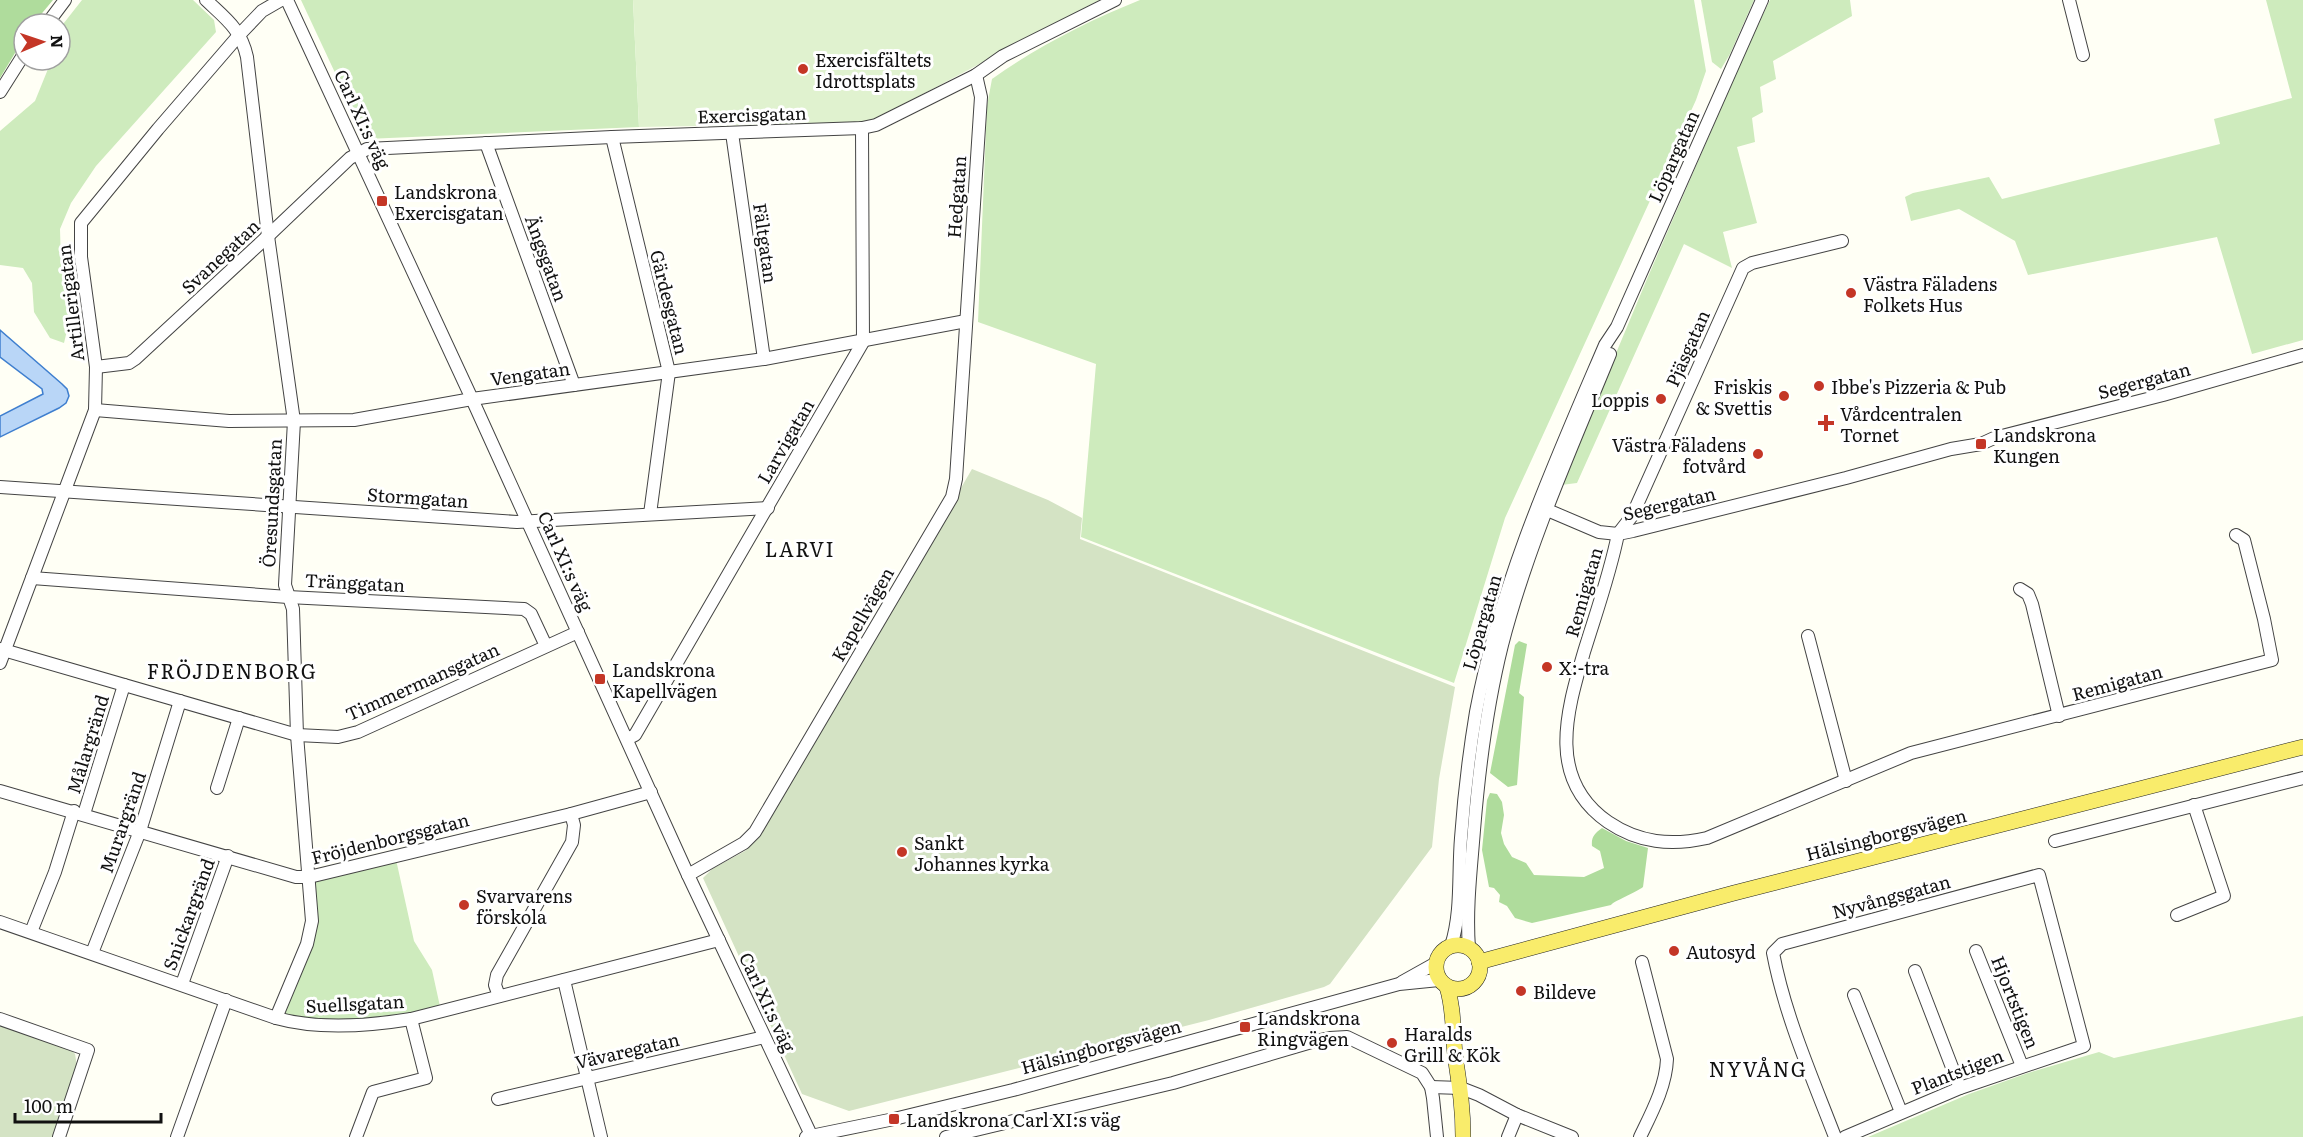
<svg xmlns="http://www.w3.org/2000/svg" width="2303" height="1137" font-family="Literata,serif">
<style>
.green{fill:#ceebbd}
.forest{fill:#afdc9c}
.cemetery{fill:#d4e3c4}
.pitch{fill:#e0f2cf}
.water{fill:#b9d6f7;stroke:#3f7fcf;stroke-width:1.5}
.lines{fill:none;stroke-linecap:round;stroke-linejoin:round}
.minor-casing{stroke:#444;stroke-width:14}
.major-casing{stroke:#222;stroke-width:16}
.minor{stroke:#fff;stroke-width:12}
.major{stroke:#f9ec6b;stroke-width:15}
.poi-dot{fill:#c43626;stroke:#fff;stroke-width:2}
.labels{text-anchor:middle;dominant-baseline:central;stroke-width:6;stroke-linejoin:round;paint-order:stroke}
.poi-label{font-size:18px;fill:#111;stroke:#fff;text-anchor:start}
.street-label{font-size:18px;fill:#111;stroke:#fff}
.neighbourhood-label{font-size:20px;letter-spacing:1.5px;fill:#111;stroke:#fff}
</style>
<rect width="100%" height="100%" fill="#fffff5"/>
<g class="green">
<path d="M82,0h111l21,20 2,12 -120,134 -25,37 -11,26 1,35 8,58 -5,21 -14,-5 -16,-26 -2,-29 -9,-15 -23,-3v-134l35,-30 13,-32 1,-9h11v-32z"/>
<path d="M301,0h332l6,127 -273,12z"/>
<path d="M1140,0h554l12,71 -10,29 -191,418 -51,165 -373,-146 15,-173 -118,-42 9,-216 5,-27c46,-33 96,-58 148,-79z"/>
<path d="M1701,0h53l-24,54 -9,15 -9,-7z"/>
<path d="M1770,0h80l2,16 -79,45 3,18 -16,8 3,25 -11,6 3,24 -18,5 20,76 -34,9 9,36 -48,-24 -107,239 -16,2 86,-206 105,-242z"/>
<path d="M2266,0h37v340l-51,14 -35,-117 -189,38 -13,-34 -56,-32 -48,12 -6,-24 8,-4 76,-16 13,22 218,-55 -6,-25 78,-21z"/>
<path d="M395,855l19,86 18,29 9,41 -48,11 -117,-4 31,-74 2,-67z"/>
<path d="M2303,1016v121h-435l101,-43 59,-21 71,-21 15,6z"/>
</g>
<g class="forest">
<path d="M0,0h53l-20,24h-9v14l-24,40z"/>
<path d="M1519,641l8,3 -8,49 5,4 -7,88 -9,2 -18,-14 25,-128z"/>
<path d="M1490,793l7,1 5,8 2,13 -3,18 3,11 8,13 14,6 8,12 50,2 20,-9 -4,-17 -8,-5c-1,-9 3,-13 10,-18l24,13 22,7 -5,39c-8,6 -29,14 -32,18l-79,18 -17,-5 -8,-12 -8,-4 1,-7 -6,-7 -5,-1 -7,-37 5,-50z"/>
</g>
<g class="cemetery">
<path d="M972,469l76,31 34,18 -2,21 375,148 -16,92 -7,68 -102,137 -6,3 -115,33 -360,91 -47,-17 -99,-216 9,-9 33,-18 14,-16z"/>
<path d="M0,1023l68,23 7,8 2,12 -23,71h-54z"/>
</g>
<path class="pitch" d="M633,0h467l-226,120 -13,3 -222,4z"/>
<path class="water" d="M0,330l62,54 5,5 2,7 -3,7 -7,5 -59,29v-21l43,-22 -1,-5 -42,-32z"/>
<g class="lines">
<g class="minor-casing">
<g id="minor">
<path d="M206,0c20,19 35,29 41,57l21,179 26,185 -9,164 8,24 4,126 15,186 -5,23 -31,74"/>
<path d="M287,0l185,399 216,476 124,262"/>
<path d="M2069,0l14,55"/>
<path d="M47,24l18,-24"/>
<path d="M0,92l24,-38"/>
<path d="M732,133l32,226"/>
<path d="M612,137l57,235 -19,142"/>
<path d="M486,143l88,242"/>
<path d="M1842,241l-90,22 -9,5 -111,248 -14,18c-8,40 -22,79 -34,118 -17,59 -38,127 24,170 31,21 63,24 99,16l204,-85 361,-93 -8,-41 -20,-79 -8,-5"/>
<path d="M96,367l33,-4 6,-4 133,-123 82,-78 17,-9 245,-12 250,-9 14,-3 100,-50 27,-19 112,-56"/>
<path d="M95,410l134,11 125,-1 118,-21 292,-40 202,-38"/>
<path d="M0,487l517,35 251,-14"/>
<path d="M1538,506l61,26 19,2 15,-3 213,-53 105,-29 30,-5 13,-6 169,-43 140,-40"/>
<path d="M32,578l256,19 236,12 7,5 15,32"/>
<path d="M2020,589l8,5 4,10 27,112"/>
<path d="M1808,636l38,145"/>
<path d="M0,649l297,86 41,2 20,-5 220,-100"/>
<path d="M0,663l95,-253 1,-43 -15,-110v-34l77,-94 82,-95 22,-23 19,-11"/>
<path d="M627,739l8,-4 228,-393 -1,-214"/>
<path d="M217,788l22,-70"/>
<path d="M0,791l296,86h13l262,-63 80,-22"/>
<path d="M84,814l40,-129"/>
<path d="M2055,841l248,-63"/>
<path d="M688,875l56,-32 11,-11 197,-335 4,-18 25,-382 -5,-22"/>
<path d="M2177,915l47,-19 -30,-91"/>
<path d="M0,922l276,96c43,12 92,8 135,1l308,-79"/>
<path d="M31,932l24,-60 19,-61"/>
<path d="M1451,946c11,-34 7,-72 10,-108 3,-42 8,-84 15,-126 24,-128 78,-248 129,-367l12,-18 145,-327"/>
<path d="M1469,948c-3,-39 2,-79 5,-118 5,-62 13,-125 28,-185 26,-100 69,-196 108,-291"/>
<path d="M1976,951l46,115"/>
<path d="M92,953l48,-122 40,-130"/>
<path d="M1915,971l45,117"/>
<path d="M564,980l37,157"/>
<path d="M1402,982l34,-19"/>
<path d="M182,984l46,-128"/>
<path d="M1854,995l47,117"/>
<path d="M499,996l-4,-11 2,-10 75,-133 2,-17 -3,-11"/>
<path d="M0,1019l88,31 -29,87"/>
<path d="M1431,1087l30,1 18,7 38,20 55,22"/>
<path d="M498,1099l266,-62"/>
<path d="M177,1137l49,-137"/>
<path d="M356,1137l17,-45 53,-14 -15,-59"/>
<path d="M806,1137l88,-18 119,-29 386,-106 40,-4"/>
<path d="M946,1137l227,-54 142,-42 15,-3 17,-1 75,36 9,14 2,11 4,39"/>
<path d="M1508,1137l9,-22"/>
<path d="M1640,1137c12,-25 26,-51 27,-78l-25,-97"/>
<path d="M1835,1137c-23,-60 -50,-121 -62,-184l9,-9 257,-69 45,171 -124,42 -115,49"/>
</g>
</g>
<g class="major-casing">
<g id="major">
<circle cx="1458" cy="967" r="22"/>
<path d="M1479,962l255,-69 569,-146"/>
<path d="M1447,987c8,25 5,49 9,75 4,27 7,47 7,75"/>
</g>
</g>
<use href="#minor" class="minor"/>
<use href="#major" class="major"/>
</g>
<g class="poi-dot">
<circle cx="803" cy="69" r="6"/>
<rect x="376" y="195" width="12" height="12" rx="3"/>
<circle cx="1851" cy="293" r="6"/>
<circle cx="1819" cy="386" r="6"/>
<circle cx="1784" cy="396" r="6"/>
<circle cx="1661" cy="399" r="6"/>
<path d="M1823 414h6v6h6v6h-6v6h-6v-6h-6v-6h6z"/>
<rect x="1975" y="438" width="12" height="12" rx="3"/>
<circle cx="1758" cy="454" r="6"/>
<circle cx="1547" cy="667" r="6"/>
<rect x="594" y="673" width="12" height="12" rx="3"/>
<circle cx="902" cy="852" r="6"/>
<circle cx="464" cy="905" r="6"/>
<circle cx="1674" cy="951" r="6"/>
<circle cx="1521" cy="991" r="6"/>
<rect x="1239" y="1021" width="12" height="12" rx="3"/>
<circle cx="1392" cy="1043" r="6"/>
<rect x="888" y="1113" width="12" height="12" rx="3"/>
</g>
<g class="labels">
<g class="poi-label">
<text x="815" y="59">Exercisfältets<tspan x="815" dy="21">Idrottsplats</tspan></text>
<text x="394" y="191">Landskrona<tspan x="394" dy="21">Exercisgatan</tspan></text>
<text x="1863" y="283">Västra Fäladens<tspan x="1863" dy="21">Folkets Hus</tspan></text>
<text x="1772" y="386" text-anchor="end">Friskis<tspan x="1772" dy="21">&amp; Svettis</tspan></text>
<text x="1831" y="386">Ibbe's Pizzeria &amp; Pub</text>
<text x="1649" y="399" text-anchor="end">Loppis</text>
<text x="1840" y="413">Vårdcentralen<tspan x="1840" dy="21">Tornet</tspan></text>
<text x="1993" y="434">Landskrona<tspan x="1993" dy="21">Kungen</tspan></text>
<text x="1746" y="444" text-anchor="end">Västra Fäladens<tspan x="1746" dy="21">fotvård</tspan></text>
<text x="1559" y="667">X:-tra</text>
<text x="612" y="669">Landskrona<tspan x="612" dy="21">Kapellvägen</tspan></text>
<text x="914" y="842">Sankt<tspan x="914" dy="21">Johannes kyrka</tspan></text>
<text x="476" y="895">Svarvarens<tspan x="476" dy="21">förskola</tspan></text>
<text x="1686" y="951">Autosyd</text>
<text x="1533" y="991">Bildeve</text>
<text x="1257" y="1017">Landskrona<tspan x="1257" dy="21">Ringvägen</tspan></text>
<text x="1404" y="1033">Haralds<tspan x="1404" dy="21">Grill &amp; Kök</tspan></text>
<text x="906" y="1119">Landskrona Carl XI:s väg</text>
</g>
<g class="street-label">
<text transform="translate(752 114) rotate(-2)">Exercisgatan</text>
<text transform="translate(363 119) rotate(65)">Carl XI:s väg</text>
<text transform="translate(1673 156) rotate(-66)">Löpargatan</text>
<text transform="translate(956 197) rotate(-86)">Hedgatan</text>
<text transform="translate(766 243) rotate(82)">Fältgatan</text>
<text transform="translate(220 256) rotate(-43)">Svanegatan</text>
<text transform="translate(547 258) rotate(70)">Ängsgatan</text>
<text transform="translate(670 302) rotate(76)">Gärdesgatan</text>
<text transform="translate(70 303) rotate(-97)">Artillerigatan</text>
<text transform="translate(1687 348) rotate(-66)">Pjäsgatan</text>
<text transform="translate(530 373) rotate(-8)">Vengatan</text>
<text transform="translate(2144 380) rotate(-15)">Segergatan</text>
<text transform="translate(785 441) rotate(-60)">Larvigatan</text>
<text transform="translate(418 497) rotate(4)">Stormgatan</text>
<text transform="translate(271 503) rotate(-87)">Öresundsgatan</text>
<text transform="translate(1669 503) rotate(-13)">Segergatan</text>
<text transform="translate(566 561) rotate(66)">Carl XI:s väg</text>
<text transform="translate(355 582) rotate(3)">Tränggatan</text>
<text transform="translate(1583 592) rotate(-74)">Remigatan</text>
<text transform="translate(862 614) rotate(-60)">Kapellvägen</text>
<text transform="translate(1481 622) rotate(-74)">Löpargatan</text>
<text transform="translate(422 681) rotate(-24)">Timmermansgatan</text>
<text transform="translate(2117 682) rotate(-15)">Remigatan</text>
<text transform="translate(87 744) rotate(-73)">Målargränd</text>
<text transform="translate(122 822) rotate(-71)">Murargränd</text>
<text transform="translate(1886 834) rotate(-14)">Hälsingborgsvägen</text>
<text transform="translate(390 838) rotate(-14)">Fröjdenborgsgatan</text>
<text transform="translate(1891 896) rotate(-15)">Nyvångsgatan</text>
<text transform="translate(188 914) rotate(-70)">Snickargränd</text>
<text transform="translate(768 1002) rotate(65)">Carl XI:s väg</text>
<text transform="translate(2016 1002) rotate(68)">Hjortstigen</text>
<text transform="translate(355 1003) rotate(-3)">Suellsgatan</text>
<text transform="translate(1101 1046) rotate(-15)">Hälsingborgsvägen</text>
<text transform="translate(627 1050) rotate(-13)">Vävaregatan</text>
<text transform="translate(1957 1071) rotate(-21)">Plantstigen</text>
</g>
<g class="neighbourhood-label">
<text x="800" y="548">LARVI</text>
<text x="232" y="670">FRÖJDENBORG</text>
<text x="1758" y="1068">NYVÅNG</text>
</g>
</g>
<g transform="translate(42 42) rotate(88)"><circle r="28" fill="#ffffff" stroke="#a0a0a0" stroke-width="1.5"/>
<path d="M0-4.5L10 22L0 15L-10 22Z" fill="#c43626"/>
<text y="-9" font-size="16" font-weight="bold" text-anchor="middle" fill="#111111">N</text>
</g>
<path d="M15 1113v9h146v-9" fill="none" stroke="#111111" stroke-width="3"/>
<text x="24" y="1113" font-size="18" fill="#111111" stroke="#ffffff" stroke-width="4.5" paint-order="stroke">100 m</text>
</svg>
